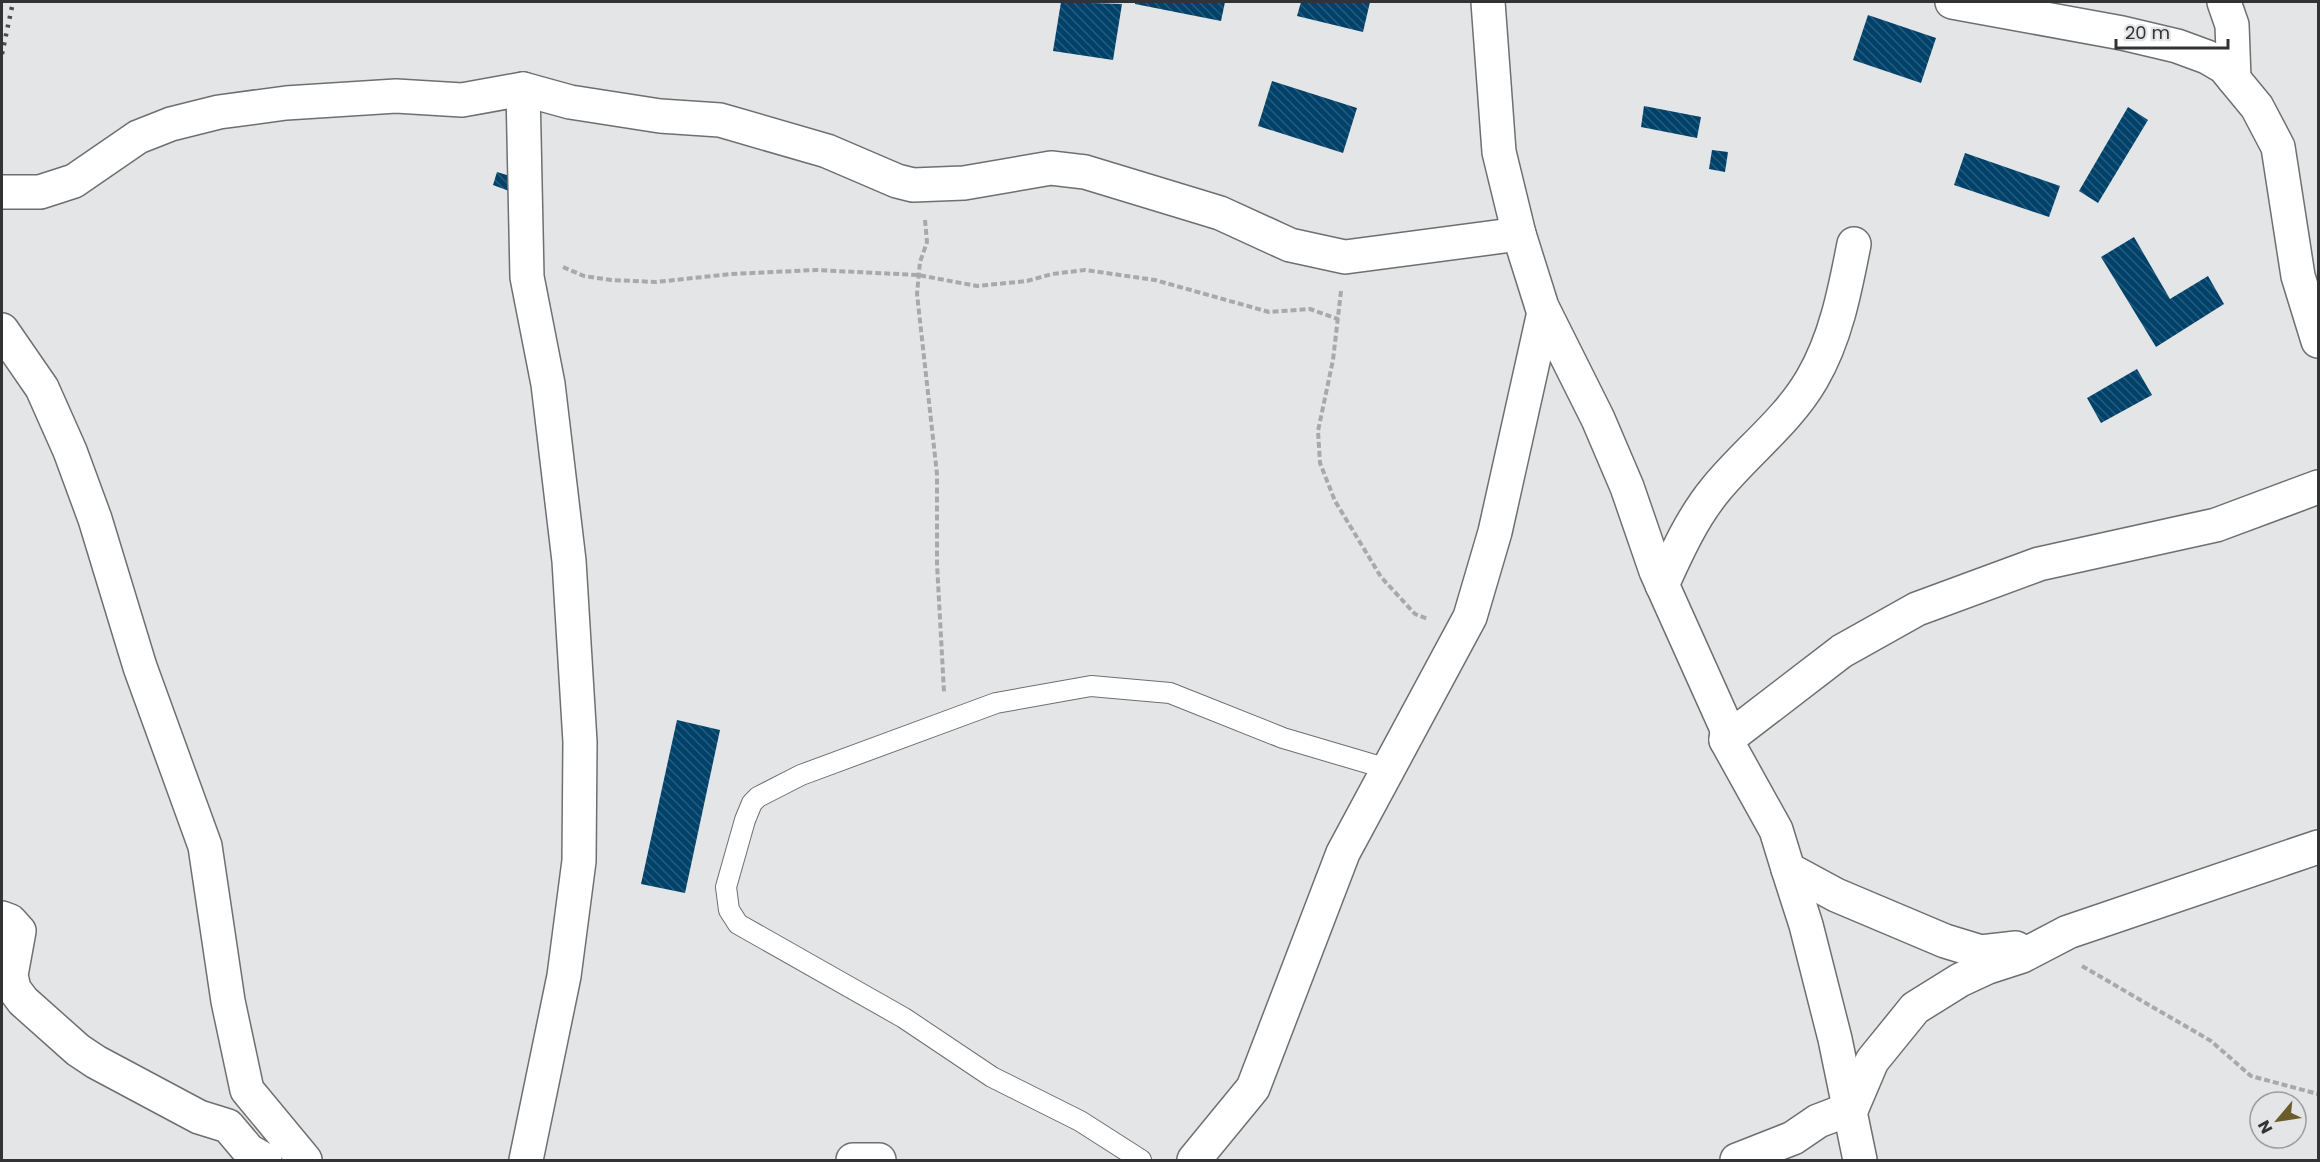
<svg xmlns="http://www.w3.org/2000/svg" width="2320" height="1162" font-family="Poppins,sans-serif">
<style>
.building{fill:url(#building-back-hatch)}
.lines{fill:none;stroke-linecap:round;stroke-linejoin:round}
.lane-casing{stroke:#6e6f71;stroke-width:22}
.street-casing{stroke:#6e6f71;stroke-width:36}
.path{stroke:#a8a9ab;stroke-width:4;stroke-dasharray:6 3;stroke-linecap:butt}
.lane{stroke:#fff;stroke-width:20}
.street{stroke:#fff;stroke-width:33}
.rail{stroke:#4b4c4d;stroke-width:4.5;stroke-dasharray:3 6;stroke-linecap:butt}
</style>
<defs>
<pattern id="building-back-hatch" width="6" height="6" patternUnits="userSpaceOnUse" patternTransform="scale(1.5)"><rect width="6" height="6" fill="#00426a"/><path d="M-1 5l2 2M0 0l6 6M5-1l2 2" fill="none" stroke="#275c7c"/></pattern>
</defs>
<rect width="100%" height="100%" fill="#e3e5e7"/>
<g class="building">
<path d="M1061,2l61,2 -9,56 -60,-9z"/>
<path d="M1135,2h90l-4,19 -86,-17z"/>
<path d="M1301,2h69l-7,30 -66,-16z"/>
<path d="M1868,15l68,23 -15,45 -68,-23z"/>
<path d="M1272,81l85,27 -14,45 -85,-27z"/>
<path d="M1644,106l57,11 -4,21 -56,-11z"/>
<path d="M2128,107l20,13 -50,83 -19,-12z"/>
<path d="M1712,150l16,2 -3,20 -16,-3z"/>
<path d="M1965,153l95,33 -11,31 -95,-32z"/>
<path d="M497,172l16,5 -4,14 -16,-6z"/>
<path d="M2134,237l36,62 38,-23 16,28 -68,43 -55,-90z"/>
<path d="M2137,369l15,26 -51,28 -14,-25z"/>
<path d="M677,720l43,10 -35,163 -44,-9z"/>
</g>
<g class="lines">
<g class="lane-casing">
<path id="lane" d="M1141,1160l-61,-39 -88,-44 -88,-59 -166,-94 -9,-14 -3,-23 19,-67 7,-17 6,-6 43,-22 195,-72 95,-17 79,7 113,45 105,31"/>
</g>
<g class="street-casing">
<g id="street">
<path d="M1488,2l11,150 20,82 23,73 56,112 29,68 29,84 71,158 -1,11 50,90 12,39 18,56 29,114 25,121"/>
<path d="M1952,2l170,31 55,13 30,11 17,10 33,40 21,40 20,129 20,65"/>
<path d="M2224,2l8,23 2,54"/>
<path d="M523,89l4,188 21,107 21,177 11,181 -1,119 -15,115 -38,184"/>
<path d="M2,192h38l34,-11 64,-44 33,-13 48,-12 67,-9 110,-7 66,4 61,-11 47,13 90,14 60,4 107,31 70,30 16,4 51,-2 87,-15 34,4 135,41 70,32 55,12 174,-23"/>
<path d="M2,330l40,58 28,63 25,68 45,148 65,179 23,155 19,89 58,70"/>
<path d="M1662,585c15,-33 30,-67 54,-96 31,-38 71,-67 96,-110 24,-41 33,-89 42,-135"/>
<path d="M1726,740l116,-89 75,-42 122,-45 177,-39 102,-38"/>
<path d="M1788,869l48,26 109,46 36,11 35,-4"/>
<path d="M2,918l8,3 9,10 -8,44 3,14 9,12 55,49 18,12 103,55 29,9 21,25 16,9"/>
<path d="M853,1160h26"/>
<path d="M1194,1160l59,-72 90,-235 127,-236 25,-85 49,-220"/>
<path d="M1737,1160l56,-22 25,-17 34,-13 20,-47 43,-53 45,-28 28,-13 34,-11 46,-24 250,-85"/>
</g>
</g>
<g class="path">
<path d="M925,220l2,22 -7,20 -3,32 20,180v90l7,128"/>
<path d="M563,267l21,9 27,4 45,2 75,-8 85,-4 102,5 59,11 50,-5 25,-7 33,-4 70,10 114,32 41,-3 28,10"/>
<path d="M1341,291l-8,69 -15,71 2,32 15,38 46,76 34,37 13,5"/>
<path d="M2082,966l129,75 40,35 67,18"/>
</g>
<use href="#lane" class="lane"/>
<use href="#street" class="street"/>
<path class="rail" d="M2,54l11,-52"/>
</g>
<rect width="2320" height="1162" fill="none" stroke="#323334" stroke-width="6"/>
<g transform="translate(2278 1120) rotate(241)"><circle r="28" fill="#e3e5e7" stroke="#9c9e9f" stroke-width="1.5"/>
<path d="M0-4.5L10 22L0 15L-10 22Z" fill="#695e2b"/>
<text y="-9" font-size="16" font-weight="bold" text-anchor="middle" fill="#323334">N</text>
</g>
<path d="M2116 39v9h112v-9" fill="none" stroke="#323334" stroke-width="3"/>
<text x="2125" y="39" font-size="18" fill="#323334" stroke="#e3e5e7" stroke-width="4.5" paint-order="stroke">20 m</text>
</svg>
